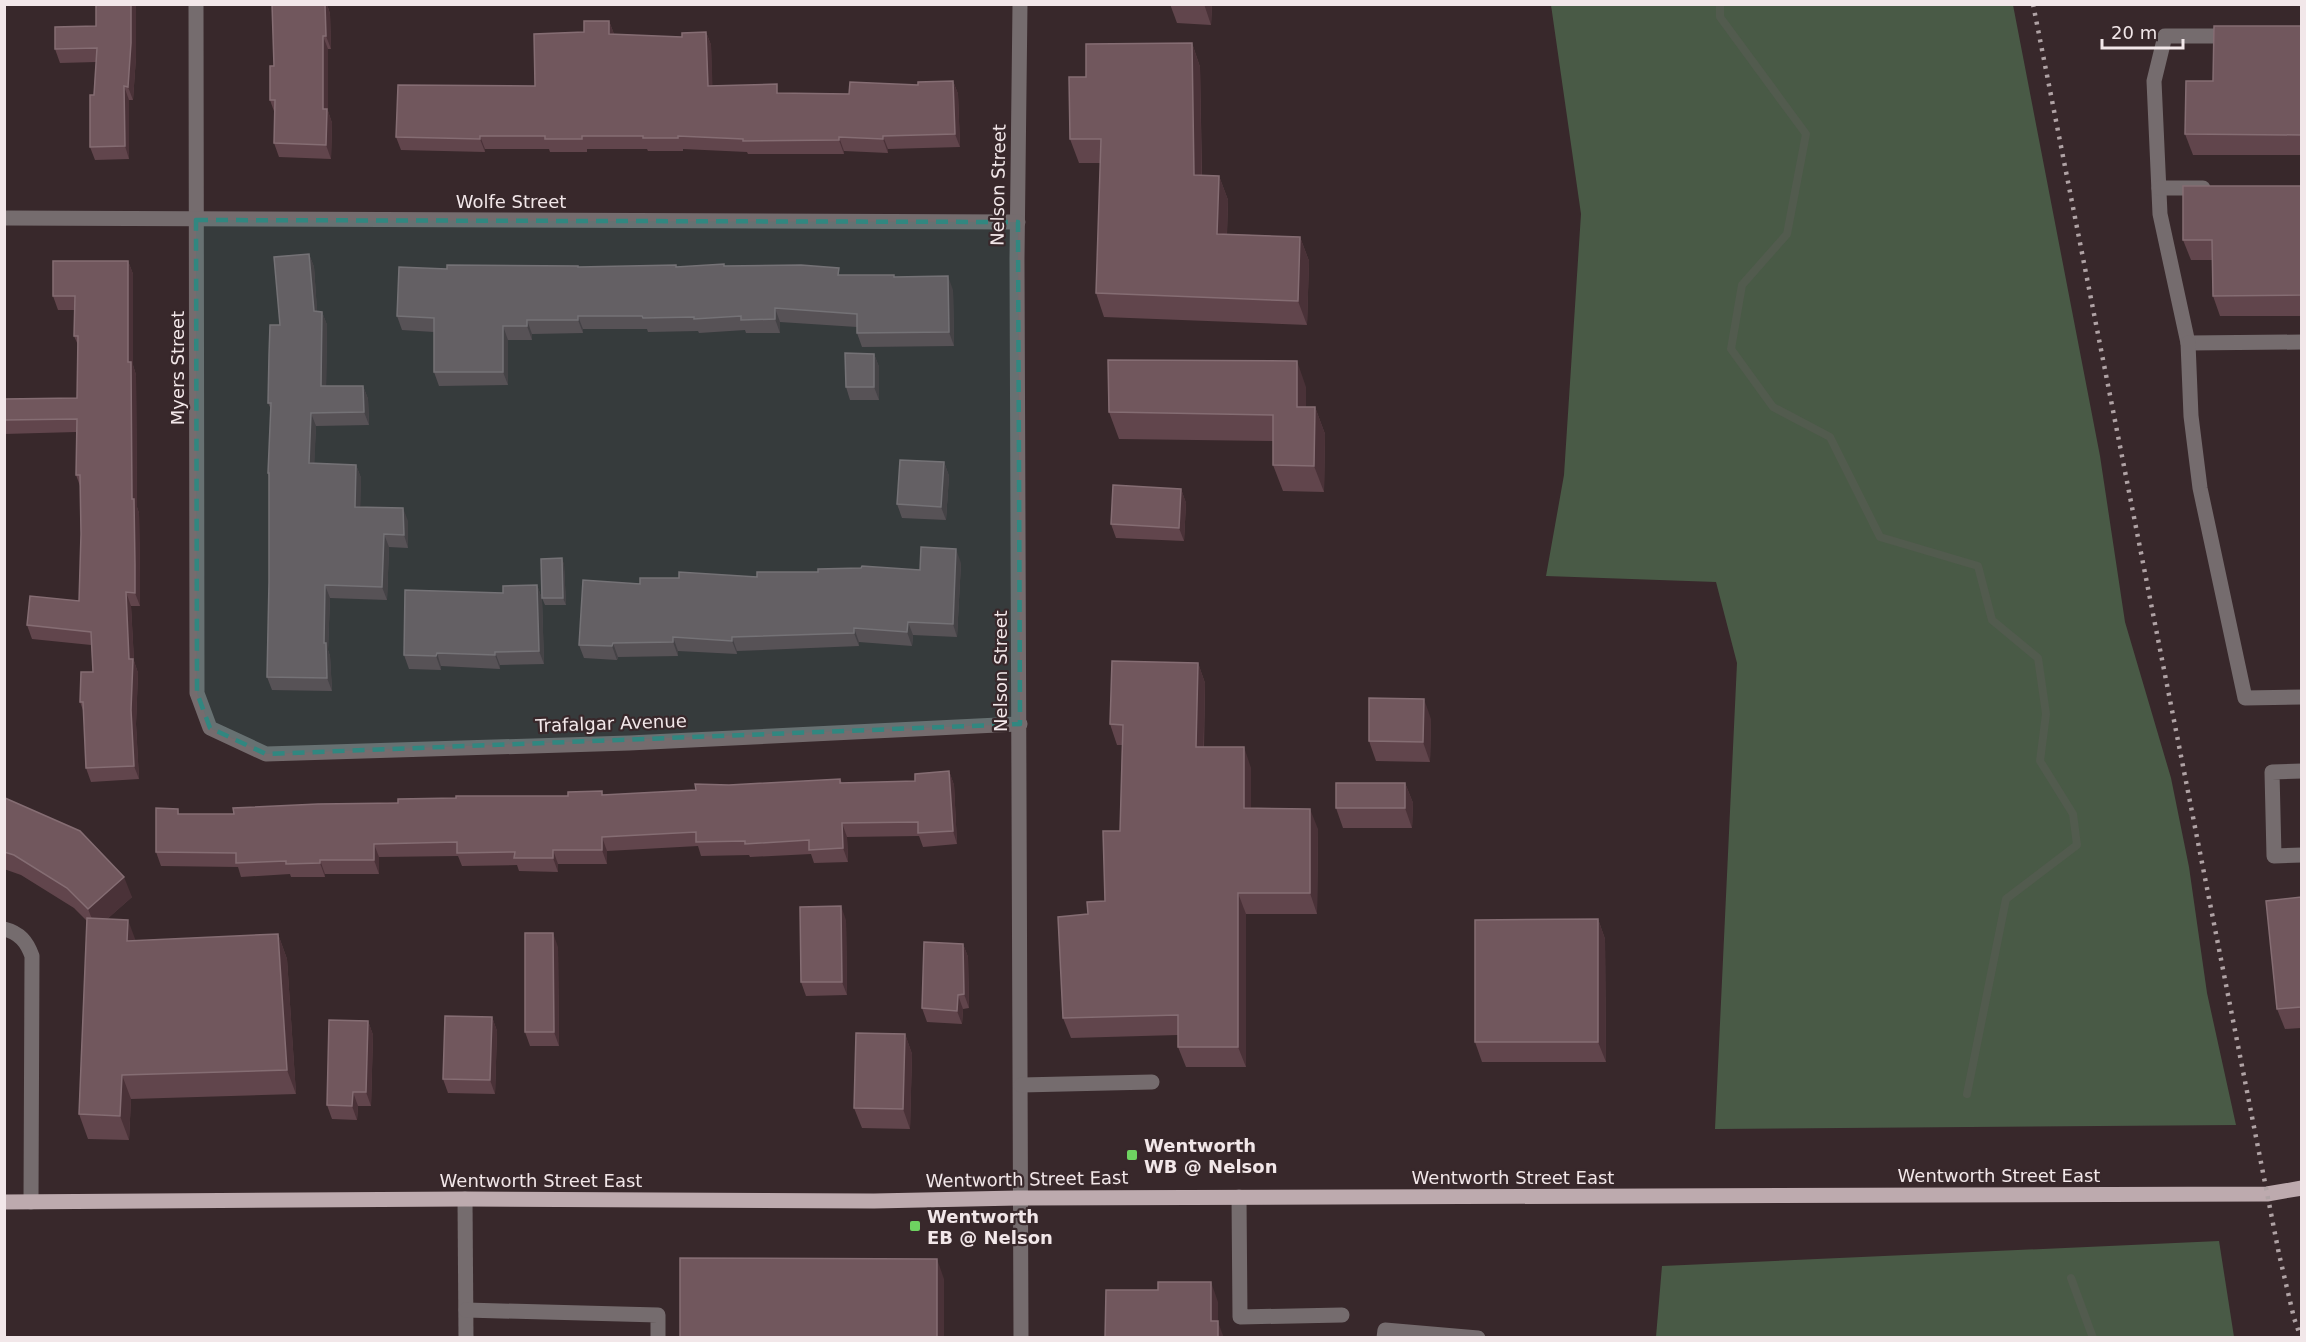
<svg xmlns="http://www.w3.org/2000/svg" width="2306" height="1342" font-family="'DejaVu Sans',sans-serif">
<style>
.green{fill:#495a46}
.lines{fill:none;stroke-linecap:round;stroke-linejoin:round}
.stream{stroke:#525b4e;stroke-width:8}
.minor{stroke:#756c6e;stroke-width:15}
.major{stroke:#bdaaae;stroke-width:15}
.rail{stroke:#b0a3a5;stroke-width:4.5;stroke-dasharray:3 6;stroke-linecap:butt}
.wall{fill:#61454c}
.shaded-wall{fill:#4a3238}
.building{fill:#71575d;stroke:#856d73;stroke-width:1.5}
.marked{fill:#318780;fill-opacity:0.2;stroke:#318780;stroke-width:4.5;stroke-dasharray:12 8;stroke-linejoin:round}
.poi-dot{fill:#6ed361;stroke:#38282b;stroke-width:2}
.labels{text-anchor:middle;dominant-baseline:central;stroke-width:4.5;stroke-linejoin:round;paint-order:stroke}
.street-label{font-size:18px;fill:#f2e7e9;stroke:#38282b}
.poi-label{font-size:18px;font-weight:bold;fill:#f2e7e9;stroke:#38282b;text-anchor:start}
</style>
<rect width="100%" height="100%" fill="#38282b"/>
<g class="green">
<path d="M1551,5h462l87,451 25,166 46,156 18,89 18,126 29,132 -521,4 22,-466 -21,-81 -170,-6 18,-101 17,-261z"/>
<path d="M2219,1241l15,96h-578l6,-71z"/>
</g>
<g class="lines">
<g class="stream">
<path d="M1720,4v13l86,117 -19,100 -45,51 -11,64 42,58 57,30 50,100 98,29 14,54 46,38 8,56 -6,47 33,53 4,31 -71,54 -39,195"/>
<path d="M2071,1278l22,60"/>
</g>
<g class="minor">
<path d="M196,4l1,689 13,35 56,26 363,-11 391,-19"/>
<path d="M1020,4l-3,255 4,1079"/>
<path d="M2233,36h-68l-11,45 6,133 28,129 114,-1"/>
<path d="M2159,188h44"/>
<path d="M4,218l1014,4"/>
<path d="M2188,343l3,73 9,72 45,210 57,-1"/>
<path d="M2302,771l-30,1 2,84 28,-1"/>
<path d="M4,929c16,4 23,13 28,27l-1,246"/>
<path d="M1021,1085l131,-3"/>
<path d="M1239,1197l1,120 102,-2"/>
<path d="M465,1199l1,139"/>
<path d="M466,1310l192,5v23"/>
<path d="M1384,1338l1,-8 93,8"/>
</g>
<path class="major" d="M4,1202l461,-3 409,2 145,-3 1248,-4 35,-6"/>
<path class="rail" d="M2033,4l246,1250 15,64 7,20"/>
</g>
<g class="wall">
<path d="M96,4h40v53l-3,43h-4v59l-34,1 -5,-13 6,-85 -36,1 -5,-14 41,-23z"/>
<path d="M272,4h55l3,10 1,35h-3v62l4,12 -1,36 -52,-2 -5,-14 1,-29 -5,-14 4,-34z"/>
<path d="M1170,4h42l-1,21 -34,-2z"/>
<path d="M609,21l5,13 68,3 24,-5 5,13 1,41 68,7 69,1 104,-13 5,13 2,53 -72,2v4l-44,-2v3h-96l-1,-2 -64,-3v2h-35l-1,-2h-60v3h-37l-1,-3h-64v3l-84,-2 -5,-13 139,-51 49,-54z"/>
<path d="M2301,26v129h-108l-8,-21 28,-53z"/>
<path d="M1192,43l8,24 2,108 17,1 9,24 -1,34 73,3 9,24 -2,64 -203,-8 -8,-24 5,-130h-22l-9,-24 16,-62z"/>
<path d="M2301,186v130h-81l-7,-20v-36h-22l-8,-20z"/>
<path d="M309,254l5,13 3,44 5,1 5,13 -1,61h37l5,13 1,26 -53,1 -2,37 42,2 5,13 -1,29 48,14v27l-19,-1 -2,53 -57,-2 -2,52 2,6 2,35 -60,-1 -5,-13 2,-95v-105l-1,-4 3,-64 -3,-6 12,-78z"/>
<path d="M128,261l5,13v91l3,10 1,132 2,6 1,66v27h-9l3,55 4,12 -2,51 3,55 -48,3 -5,-14 -2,-55 -4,-11 13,-30 -2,-27 -59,-6 -5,-14 52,-24 2,-67 -1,-48 -4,-11v-43l-72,2v-35l73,-1 1,-53 -4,-9 1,-26h-17l-5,-14z"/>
<path d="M725,266l116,9 54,2 58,13 1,56 -92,1 -5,-14v-6l-77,-5v11h-34l-1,-3 -46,3 -1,-2 -50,1 -1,-3h-64v4l-51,1v6h-24v45l-69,1 -5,-14v-40l-32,-2 -5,-14 50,-47z"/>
<path d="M874,354l5,13v33h-29l-4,-13z"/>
<path d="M1306,387v20h9l10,27 -1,58 -41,-1 -10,-26v-24l-154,-2 -10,-27z"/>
<path d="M944,462l5,14 -3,44 -44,-2 -5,-14z"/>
<path d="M1181,489l5,14 -2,38 -68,-3 -5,-14z"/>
<path d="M562,558l2,7 2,40h-21l-3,-7z"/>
<path d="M961,563l-4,74 -44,-2 -1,11 -53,-4v4l-122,5v3l-59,-3v5l-60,1 -1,3 -33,-2 -5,-13 61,-61 117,-7 163,-7z"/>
<path d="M537,585l5,14 2,65 -44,1v4l-59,-3v4l-32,-1 -5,-14 99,-62z"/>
<path d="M1198,663l7,20 -1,64 47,21v40l67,21 -1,85h-71v153h-60l-8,-20v-12l-107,3 -8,-20 25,-104 17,-13 15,-70 2,-86h-5l-7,-21z"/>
<path d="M1431,719l-1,43 -54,-1 -7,-20z"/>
<path d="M949,771l5,14 3,59 -34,3 -4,-11 -72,1 1,25 -34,1 -3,-9 -61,3 -1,-2 -48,1 -3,-10 -91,5v13h-49v8l-39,-1 -2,-6 -55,1 -4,-10 -79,1v17h-54v3h-34l-1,-3 -49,3 -3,-10 -77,-1 -5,-14 22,-43 1,5h55l222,-16 147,-3 93,-5 33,-5 111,-6 2,4 73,-2z"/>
<path d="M1405,783l8,20 -1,25h-69l-7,-20z"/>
<path d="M5,798l127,99 -25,22 29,22 142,-7 9,25 9,135 -165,5 -2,41 -41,-1 -9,-25 8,-193 -13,-13 -53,-33 -17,-6z"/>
<path d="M2301,897v131l-16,1 -8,-20z"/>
<path d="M1598,919l7,20 1,123h-124l-7,-20z"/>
<path d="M846,920l1,75 -41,1 -5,-14z"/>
<path d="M963,944l5,13 1,51 -6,1 -1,15 -35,-2 -5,-14z"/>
<path d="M558,947l1,99h-29l-5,-14z"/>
<path d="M492,1017l5,14 -2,63 -47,-1 -5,-14z"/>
<path d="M368,1021l5,14 -2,71h-13l-1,14 -25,-1 -5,-14z"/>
<path d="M905,1034l7,20 -2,75 -48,-1 -8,-20z"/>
</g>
<g class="shaded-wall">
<path d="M131,4h5v53l-3,43 -5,-13z"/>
<path d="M325,4h2l3,10 1,35 -5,-13z"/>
<path d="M1204,4h8l-1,21z"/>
<path d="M609,21l5,13h-5z"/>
<path d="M706,32l5,13 2,54 -5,-13z"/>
<path d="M323,36l5,13v62l4,12 -1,36 -5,-14 -3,-36z"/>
<path d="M1192,43l8,24 2,132 -8,-24z"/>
<path d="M953,81l5,13 2,53 -5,-13z"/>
<path d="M124,86l5,14v59l-4,-13z"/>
<path d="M480,136l5,13v3l-5,-13z"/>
<path d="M883,136l5,13v4l-5,-14z"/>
<path d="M839,137l5,14v3l-5,-14z"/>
<path d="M1219,176l9,24 -2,58 -9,-24z"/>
<path d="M1300,237l9,24 -2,64 -9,-24z"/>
<path d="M309,254l5,13 4,57 -4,-13z"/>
<path d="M128,261l5,13v91l3,10 1,132 2,6 1,66v27l-5,-13 -7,-231z"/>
<path d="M948,276l5,14 1,56 -5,-14z"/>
<path d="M775,308l5,14v11l-5,-14z"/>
<path d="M322,312l5,13 -1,74 -5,-13z"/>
<path d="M578,316l5,13v4l-5,-13z"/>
<path d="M527,320l5,14v6l-5,-14z"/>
<path d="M503,326l5,14v45l-5,-13z"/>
<path d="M874,354l5,13v33l-5,-13z"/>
<path d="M1297,361l9,26v46l-9,-26z"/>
<path d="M363,386l5,13 1,26 -5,-13z"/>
<path d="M1315,407l10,27 -1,58 -10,-26z"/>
<path d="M311,413l5,13 -2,50 -5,-13z"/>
<path d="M944,462l5,14 -3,44 -5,-13z"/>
<path d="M356,465l5,13 -1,42 -5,-13z"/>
<path d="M1181,489l5,14 -2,38 -5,-13z"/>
<path d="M403,508l5,13v27l-4,-13z"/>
<path d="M384,534l5,13 -2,53 -5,-13z"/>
<path d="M956,549l5,14 -4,74 -4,-13z"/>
<path d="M562,558l2,7 2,40 -3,-7z"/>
<path d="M325,585l5,13 -2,52 2,6 2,35 -5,-13 -3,-35z"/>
<path d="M537,585l5,14 2,65 -5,-13z"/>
<path d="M126,592l5,14 3,55 4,12 -2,51 3,55 -5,-13z"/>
<path d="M908,622l5,13 -1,11 -5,-14z"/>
<path d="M854,628l5,14v4l-5,-13z"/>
<path d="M673,637l5,14v5l-5,-14z"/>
<path d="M732,637l5,14v3l-5,-13z"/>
<path d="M613,643l5,14 -1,3 -5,-14z"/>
<path d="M495,652l5,13v4l-5,-14z"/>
<path d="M437,653l4,13v4l-5,-14z"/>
<path d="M1198,663l7,20 -2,84 -7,-20z"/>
<path d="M1424,699l7,20 -1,43 -7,-20z"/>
<path d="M1244,747l7,21v60l-7,-20z"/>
<path d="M949,771l5,14 3,59 -4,-13z"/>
<path d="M1405,783l8,20 -1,25 -7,-20z"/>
<path d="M1310,809l8,20 -1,85 -7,-21z"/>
<path d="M842,823l5,14 1,25 -5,-14z"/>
<path d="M602,837l5,14v13l-5,-14z"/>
<path d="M374,844l5,13v17l-5,-14z"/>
<path d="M553,850l5,14v8l-5,-14z"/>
<path d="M320,860l5,14v3l-5,-14z"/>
<path d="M124,877l8,20 -36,32 -8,-20z"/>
<path d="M1238,893l8,21v153l-8,-20z"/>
<path d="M841,906l5,14 1,75 -5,-13z"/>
<path d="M1598,919l7,20 1,123 -8,-20z"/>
<path d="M128,920l9,24 -10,-3z"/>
<path d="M553,933l5,14 1,99 -5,-14z"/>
<path d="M278,934l9,25 9,135 -9,-24z"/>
<path d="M963,944l5,13 1,51 -5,-14z"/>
<path d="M958,995l5,14 -1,15 -5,-13z"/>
<path d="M492,1017l5,14 -2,63 -5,-14z"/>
<path d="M368,1021l5,14 -2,71 -5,-14z"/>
<path d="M905,1034l7,20 -2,75 -7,-20z"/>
<path d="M122,1075l9,24 -2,41 -9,-24z"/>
<path d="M353,1092l5,14 -1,14 -5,-14z"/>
<path d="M937,1259l7,20v59h-7z"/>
<path d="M1211,1282l7,20v20l6,16h-7l-6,-17z"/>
</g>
<g class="building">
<path d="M96,4h35v39l-3,44 -4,-1 1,60 -35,1v-52h4l3,-47 -42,1v-22l41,-1z"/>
<path d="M272,4h53l1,32h-3v73h4l-1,36 -52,-2 1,-43h-5v-34h4z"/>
<path d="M584,21h25v13l73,3v-4l24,-1 2,54 69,-2v9l72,1 1,-12 68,3v-3l35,-1 2,53 -72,2v3l-44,-2v3l-96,1v-2l-65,-3v2h-35v-2h-61v3h-37v-3h-65v3l-84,-2 2,-52 137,1 -1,-52 50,-2z"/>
<path d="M2214,26h87v109l-116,-1 1,-53h27z"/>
<path d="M1192,43l2,132 25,1 -2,58 83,3 -2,64 -202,-8 5,-154h-31l-1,-62h17v-33z"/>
<path d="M2183,186h118v109l-88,1 -1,-56h-29z"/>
<path d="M309,254l5,57 8,1 -1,74h42l1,26 -53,1 -2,50 47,2 -1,42 48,1 1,27 -20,-1 -2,53 -57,-2 -1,58h2l1,35 -60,-1 2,-95v-109h-1l3,-70h-3l1,-48 1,-30h10l-6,-68z"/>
<path d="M53,261h75v101h3l1,137h2l1,66v28l-9,-1 3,67h4l-2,51 3,56 -48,2 -3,-66h-3l1,-30h12l-2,-40 -64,-7 3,-29 49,5 2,-67 -1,-59h-4l1,-56 -73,1v-21l73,-1 1,-62h-4l1,-40h-22z"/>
<path d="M724,264v2l77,-1 38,3 -1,7h56v2l54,-1 1,56 -92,1v-19l-82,-6v11l-34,1v-4l-47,3v-2l-51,1 -1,-2h-64v4h-51v6h-24v46h-69v-54l-37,-2 2,-49 48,2v-4l131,1v1l98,-2v2z"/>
<path d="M845,353l29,1v33h-28z"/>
<path d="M1108,360l189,1v46h18l-1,59 -41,-1v-50l-164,-3z"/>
<path d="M900,460l44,2 -3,45 -44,-3z"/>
<path d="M1113,485l68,4 -2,39 -68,-4z"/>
<path d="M921,547l35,2 -3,75 -45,-2 -1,10 -53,-4v5l-122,4v4l-59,-4v5l-60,1 -1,3 -33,-1 4,-65 57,4v-6h39v-6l78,5v-5h61v-3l43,-1 1,-2 58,4z"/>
<path d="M562,558l1,40h-21l-1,-39z"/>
<path d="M537,585l2,66 -44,1v3l-58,-2 -1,3 -32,-1 1,-65 98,3v-7z"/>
<path d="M1112,661l86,2 -2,84h48v61l66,1v84h-72v154h-60v-32l-115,3 -5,-101 30,-3 -1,-12 18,-1 -2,-70h17l3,-106 -13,-1z"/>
<path d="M1369,698l55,1 -1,43 -54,-1z"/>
<path d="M949,771l4,60 -35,2v-11l-76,1 1,25 -34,2v-10l-64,4v-3l-49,1v-10l-94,5v13h-49v8h-39l1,-6 -58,1v-11l-83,2v16h-54v3l-34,1v-3l-50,2v-10l-80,-1v-44l22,1v5h56l-1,-6 85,-4 80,-1v-4l58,-1v-2h112v-4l34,-1v4l94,-5 -1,-6 34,1 111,-6v4l75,-2v-7z"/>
<rect x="1336" y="783" width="69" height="25"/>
<path d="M5,798l75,33 44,46 -36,32 -21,-21 -53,-33 -10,-3z"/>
<path d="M2301,897v110l-24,2 -11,-108z"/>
<path d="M841,906l1,76h-41l-1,-75z"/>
<path d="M87,918l41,2 -1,21 151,-7 9,136 -165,5 -2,41 -41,-2z"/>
<path d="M1598,919v123h-123v-122z"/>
<path d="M525,933h28l1,99h-29z"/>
<path d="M924,942l39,2 1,50 -6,1 -1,16 -35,-3z"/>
<path d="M445,1016l47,1 -2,63 -47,-1z"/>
<path d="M329,1020l39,1 -2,71h-13l-1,14 -25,-1z"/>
<path d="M856,1033l49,1 -2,75 -49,-1z"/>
<path d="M680,1258l257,1v79h-257z"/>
<path d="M1158,1282h53v39h7v17h-113l1,-48h52z"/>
</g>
<path class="marked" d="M196,220l822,2 2,502 -754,30 -56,-26 -13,-35z"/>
<g class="poi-dot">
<rect x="1126" y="1149" width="12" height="12" rx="3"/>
<rect x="909" y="1220" width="12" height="12" rx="3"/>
</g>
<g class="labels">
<g class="street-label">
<text transform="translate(998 185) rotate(-89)">Nelson Street</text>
<text x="511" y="201">Wolfe Street</text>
<text transform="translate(177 368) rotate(-90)">Myers Street</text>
<text transform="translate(1000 671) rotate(-90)">Nelson Street</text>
<text transform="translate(611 723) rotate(-2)">Trafalgar Avenue</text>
<text x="1999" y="1175">Wentworth Street East</text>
<text x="1513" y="1177">Wentworth Street East</text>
<text transform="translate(1027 1179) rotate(-1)">Wentworth Street East</text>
<text x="541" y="1180">Wentworth Street East</text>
</g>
<g class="poi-label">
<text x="1144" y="1145">Wentworth<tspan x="1144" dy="21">WB @ Nelson</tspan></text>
<text x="927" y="1216">Wentworth<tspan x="927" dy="21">EB @ Nelson</tspan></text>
</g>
</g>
<rect width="2306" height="1342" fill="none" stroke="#f2e7e9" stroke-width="12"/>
<path d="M2102 39v9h81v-9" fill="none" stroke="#f2e7e9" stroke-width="3"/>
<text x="2111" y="39" font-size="18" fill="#f2e7e9" stroke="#38282b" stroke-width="4.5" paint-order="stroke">20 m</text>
</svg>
